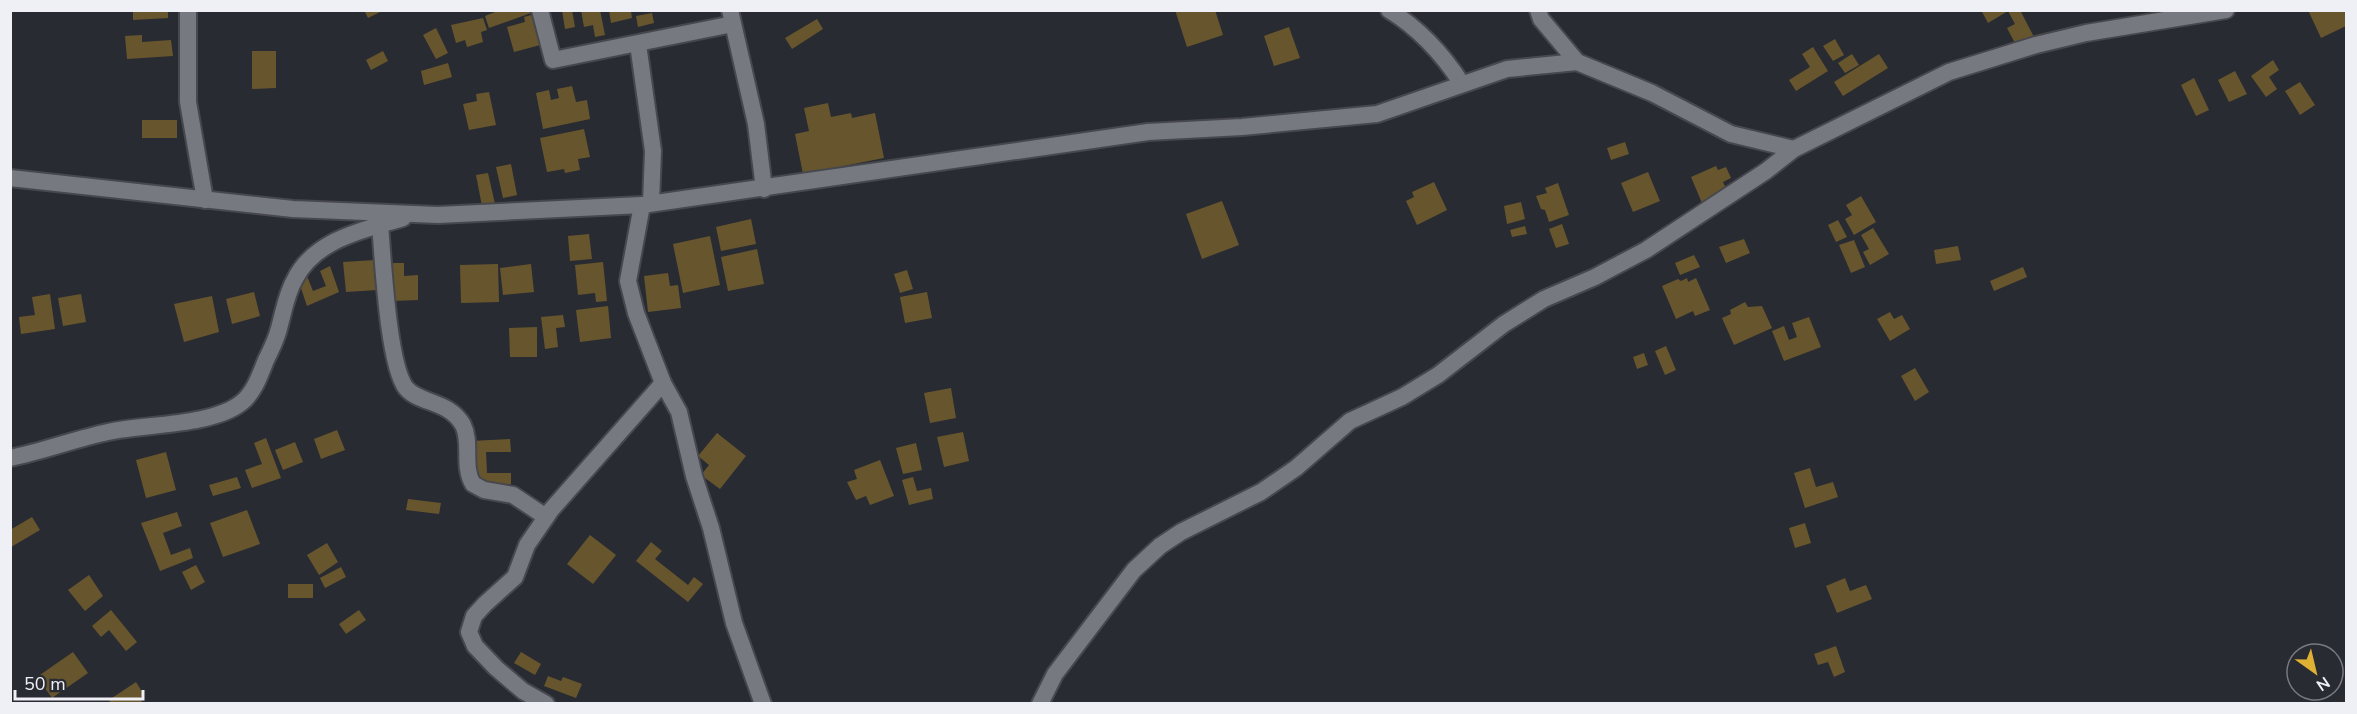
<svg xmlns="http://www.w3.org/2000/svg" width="2357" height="714" font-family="'Nunito Sans',sans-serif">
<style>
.building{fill:#67562d}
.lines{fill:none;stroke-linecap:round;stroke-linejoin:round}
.street-casing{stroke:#47484e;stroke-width:20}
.street{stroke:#777981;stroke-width:16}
</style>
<rect width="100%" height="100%" fill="#292b32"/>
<g class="building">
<path d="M133,10h35v8l-35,2z"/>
<path d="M364,10h20l-16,8z"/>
<path d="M500,10h30l1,3 -42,15 -4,-12z"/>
<path d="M562,10h10l3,17 -10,2z"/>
<path d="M581,10h19l5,25 -10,2 -2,-12 -9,2z"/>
<path d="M609,10h26v2h-4l1,6 -21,5z"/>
<path d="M1175,10h40l8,25 -36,12z"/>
<path d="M1981,10h39l14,27 -18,8 -9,-17 8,-4 -7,-13 -20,12z"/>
<path d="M2308,10h37l1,16 -25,12z"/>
<path d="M652,13l2,10 -16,4 -2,-11z"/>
<path d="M535,14l9,30 -30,8 -7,-25 18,-5 -1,-5z"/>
<path d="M483,18l4,12 -6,2 2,10 -16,5 -2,-7 -9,3 -5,-18z"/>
<path d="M817,19l6,10 -31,20 -7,-11z"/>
<path d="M1289,27l11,31 -26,8 -10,-30z"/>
<path d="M436,28l12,25 -12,6 -13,-24z"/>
<path d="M142,35v7l29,-2 2,16 -46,3 -2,-23z"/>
<path d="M1835,39l9,16 -11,6 -10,-15z"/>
<path d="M1813,47l15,24 -32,20 -7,-11 21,-13 -8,-13z"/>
<path d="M252,51h24v37l-24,1z"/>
<path d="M383,51l5,10 -17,9 -5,-10z"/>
<path d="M1852,54l7,11 -14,8 -7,-10z"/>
<path d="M1879,54l9,14 -45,28 -9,-14z"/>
<path d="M2273,60l6,10 -10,7 8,12 -11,8 -15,-21z"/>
<path d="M448,63l4,14 -28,8 -3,-14z"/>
<path d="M2235,71l12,23 -18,8 -11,-22z"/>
<path d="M2194,78l15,32 -13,6 -15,-31z"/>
<path d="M2300,82l15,23 -15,10 -15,-24z"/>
<path d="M572,86l4,16 11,-2 3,19 -47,10 -7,-36 13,-3 2,10 8,-2 -2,-9z"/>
<path d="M489,92l7,33 -27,5 -6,-26 14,-3 -1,-7z"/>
<path d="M828,103l3,14 20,-4 1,5 23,-5 9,45 -81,16 -8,-40 14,-3 -5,-23z"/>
<rect x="142" y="120" width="35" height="18"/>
<path d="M584,129l6,28 -12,2 2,11 -15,3 -1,-4 -17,3 -7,-34z"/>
<path d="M1625,142l4,12 -18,6 -4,-12z"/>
<path d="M511,164l6,31 -14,3 -7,-31z"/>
<path d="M1716,166l2,4 8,-3 5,11 -8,4 4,9 -25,12 -11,-26z"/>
<path d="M1648,172l12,29 -27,11 -12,-29z"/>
<path d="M488,173l7,31 -13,2 -6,-31z"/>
<path d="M1434,182l13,28 -30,15 -11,-24 8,-4 -2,-5z"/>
<path d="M1558,183l11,32 -20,7 -4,-12 -4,-1 -5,-13 11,-3 -2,-5z"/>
<path d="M1861,196l15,26 -22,13 -9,-16 7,-4 -6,-10z"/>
<path d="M1222,201l17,44 -37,14 -16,-45z"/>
<path d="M1521,202l4,17 -18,5 -3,-18z"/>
<path d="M751,219l5,25 -35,7 -5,-24z"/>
<path d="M1838,220l9,17 -11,5 -8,-17z"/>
<path d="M1562,224l7,20 -13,4 -7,-19z"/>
<path d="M1525,226l2,8 -15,3 -2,-7z"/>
<path d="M1873,228l16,26 -19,11 -7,-13 6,-3 -8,-14z"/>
<path d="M589,234l3,25 -22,2 -2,-25z"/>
<path d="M710,236l10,49 -37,8 -10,-49z"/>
<path d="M1744,239l6,14 -24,10 -7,-16z"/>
<path d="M1854,240l11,27 -14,6 -12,-28z"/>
<path d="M1958,246l3,14 -25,4 -2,-14z"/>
<path d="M757,249l7,35 -36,7 -7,-34z"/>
<path d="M1694,255l6,12 -20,8 -5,-12z"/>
<path d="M375,260l2,30 -31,2 -3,-30z"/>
<path d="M603,262l4,39 -11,1 -1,-9 -17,2 -3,-30z"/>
<path d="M391,263h13v13l14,-1v25l-26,1z"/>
<path d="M498,264l1,38 -38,1 -1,-38z"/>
<path d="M531,264l3,28 -31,3 -3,-27z"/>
<path d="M330,266l9,26 -32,14 -9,-27 9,-3 6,15 13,-5 -6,-15z"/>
<path d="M2023,267l4,10 -33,14 -4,-10z"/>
<path d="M907,270l6,19 -13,4 -6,-19z"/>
<path d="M668,273l2,13 8,-1 3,23 -33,4 -4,-36z"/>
<path d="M1687,278l1,4 8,-4 14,32 -15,6 -2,-5 -17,8 -14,-33 16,-7 3,2z"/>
<path d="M254,292l6,24 -28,8 -6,-25z"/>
<path d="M927,292l5,26 -27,5 -5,-26z"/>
<path d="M50,294l5,35 -34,5 -2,-17 16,-2 -3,-18z"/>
<path d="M81,294l5,28 -23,4 -5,-28z"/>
<path d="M212,296l7,36 -35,10 -10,-38z"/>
<path d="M1745,302l3,5 14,-1 10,22 -38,17 -12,-27 9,-4 -1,-4z"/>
<path d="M608,306l3,32 -31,4 -4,-32z"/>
<path d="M1890,312l4,7 8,-4 8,14 -20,12 -13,-22z"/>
<path d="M563,315l2,12 -9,1 2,19 -13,2 -4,-32z"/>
<path d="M1809,317l12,30 -37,14 -12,-30 12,-5 5,14 8,-3 -5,-14z"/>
<path d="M537,327v30h-27l-1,-29z"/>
<path d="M1666,346l10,24 -11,5 -10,-24z"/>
<path d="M1644,353l4,12 -11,4 -4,-12z"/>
<path d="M1915,368l14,24 -14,9 -14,-25z"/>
<path d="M951,388l5,30 -26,5 -6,-30z"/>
<path d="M337,430l8,20 -24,9 -7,-20z"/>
<path d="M963,432l6,29 -25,6 -7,-30z"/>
<path d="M717,433l29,23 -26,33 -19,-14 8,-10 -11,-9z"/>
<path d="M266,438l15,40 -29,10 -7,-18 17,-6 -8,-21z"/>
<path d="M510,439l1,13h-25l1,21h24v11l-34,1 -6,-44z"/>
<path d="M295,442l8,20 -20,8 -8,-20z"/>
<path d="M916,443l6,27 -19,4 -7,-26z"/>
<path d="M166,452l10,38 -30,8 -10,-38z"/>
<path d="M880,460l14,36 -24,9 -4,-9 -10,4 -9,-18 10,-3 -3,-9z"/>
<path d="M1810,468l6,19 17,-5 5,15 -33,11 -11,-35z"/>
<path d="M237,477l4,11 -28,8 -4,-11z"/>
<path d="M913,477l4,14 14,-3 2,11 -24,6 -7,-25z"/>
<path d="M408,499l33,4 -2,11 -33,-4z"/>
<path d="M247,510l13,34 -37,13 -13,-34z"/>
<path d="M177,512l5,14 -19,7 8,22 19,-7 3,10 -33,13 -19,-48z"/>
<path d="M32,517l8,13 -29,17 -1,-17z"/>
<path d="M1805,523l6,20 -16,5 -6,-20z"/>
<path d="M590,535l26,20 -23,29 -26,-20z"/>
<path d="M651,542l11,9 -7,8 33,26 6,-8 9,7 -15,18 -52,-41z"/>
<path d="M327,543l11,19 -19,13 -12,-20z"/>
<path d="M196,565l9,17 -14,8 -9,-18z"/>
<path d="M341,567l5,10 -21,11 -5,-10z"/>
<path d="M89,575l14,21 -18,15 -17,-21z"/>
<path d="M1845,578l5,13 16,-6 6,14 -35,14 -11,-27z"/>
<rect x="288" y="584" width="25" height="14"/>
<path d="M111,610l26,32 -11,9 -17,-21 -8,7 -9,-11z"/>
<path d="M359,610l7,10 -20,14 -7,-10z"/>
<path d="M1836,646l9,26 -11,5 -6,-15 -10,3 -4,-11z"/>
<path d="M73,652l15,21 -36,25 -15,-21z"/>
<path d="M521,652l20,12 -6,11 -21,-12z"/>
<path d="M548,676l13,5 2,-4 19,7 -6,14 -32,-12z"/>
<path d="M136,682l8,13 -4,3 3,6h-32l-2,-4z"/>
</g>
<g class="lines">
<g class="street-casing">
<g id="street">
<path d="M188,10v92l17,98"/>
<path d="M540,10l13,50 180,-36"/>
<path d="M730,10l26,114 8,65"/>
<path d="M1389,10c31,19 53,43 73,74"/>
<path d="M1538,10l3,9 36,43 75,31 79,41 63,15"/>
<path d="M638,44l15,107 -2,52"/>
<path d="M10,178l283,31 145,6 204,-10 506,-73 94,-5 135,-13 130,-45 70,-7"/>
<path d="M642,205l-14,76 8,32 27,70 16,29 15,64 17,52 23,95 29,81"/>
<path d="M380,225c3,34 8,140 26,163 13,16 43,12 57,37 9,18 -1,41 10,59l11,6 29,5 33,22"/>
<path d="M10,458c34,-7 65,-19 98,-26 36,-8 104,-6 133,-29 13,-10 19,-28 25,-43 4,-8 8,-16 11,-25 6,-18 8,-39 18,-56 20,-40 69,-49 108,-61"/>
<path d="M546,704l-23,-13 -27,-23 -21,-22 -6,-14 5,-16 11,-12 30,-27 12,-32 24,-35 112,-127"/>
<path d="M1040,704l15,-30 79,-104 26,-24 21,-14 80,-40 35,-24 54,-47 52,-24 36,-22 66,-51 40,-25 51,-22 51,-27 120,-79 28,-22 155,-77 87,-27 50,-12 140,-23"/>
</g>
</g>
<use href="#street" class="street"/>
</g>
<rect width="2357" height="714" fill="none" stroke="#eff0f5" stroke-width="24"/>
<g transform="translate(2315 672) rotate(146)"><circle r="28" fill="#292b32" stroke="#787a80" stroke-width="1.5"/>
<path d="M0-4.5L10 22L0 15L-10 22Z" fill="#deb133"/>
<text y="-9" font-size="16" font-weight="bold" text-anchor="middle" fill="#eff0f5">N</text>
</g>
<path d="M15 690v9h128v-9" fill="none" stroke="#eff0f5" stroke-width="3"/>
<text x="24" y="690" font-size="18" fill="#eff0f5" stroke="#292b32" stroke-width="4.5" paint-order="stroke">50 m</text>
</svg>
